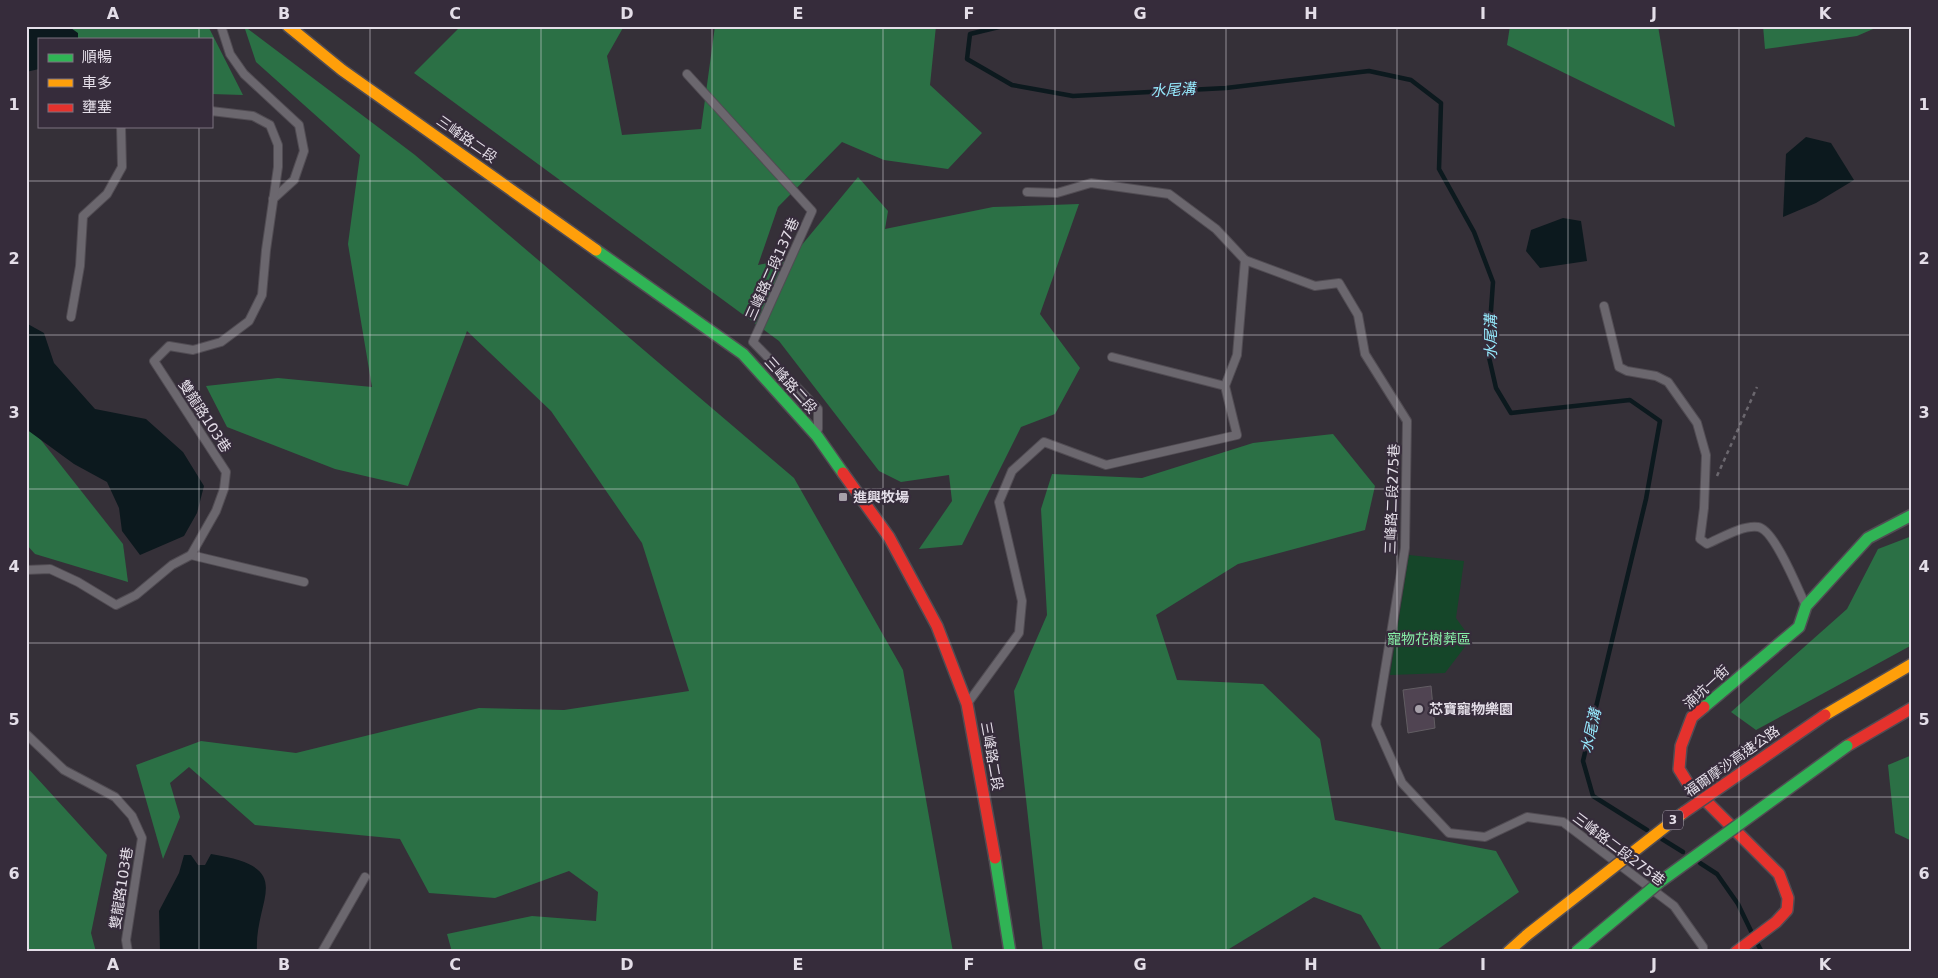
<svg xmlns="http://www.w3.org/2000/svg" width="1938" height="978" font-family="'DejaVu Sans','Noto Sans TC',sans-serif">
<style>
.green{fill:#154629}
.forest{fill:#2b7045}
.water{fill:#0c191e}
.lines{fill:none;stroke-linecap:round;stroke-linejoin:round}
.stream{stroke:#0c191e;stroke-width:4.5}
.building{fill:#504452;stroke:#625d63}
.lane-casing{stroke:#514c53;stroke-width:10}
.fast-casing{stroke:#514c53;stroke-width:14}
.slow-casing{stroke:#514c53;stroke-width:14}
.jam-casing{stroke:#514c53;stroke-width:14}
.path{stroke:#6b676e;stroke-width:2.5;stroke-dasharray:4 4;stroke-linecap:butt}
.lane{stroke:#6b676e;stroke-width:8}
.fast{stroke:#30b455;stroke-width:11}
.slow{stroke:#ff9f0a;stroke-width:11}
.jam{stroke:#e5322d;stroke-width:11}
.fast-bridge-casing{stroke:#514c53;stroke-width:14;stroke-linecap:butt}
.slow-bridge-casing{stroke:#514c53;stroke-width:14;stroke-linecap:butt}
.jam-bridge-casing{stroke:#514c53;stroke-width:14;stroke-linecap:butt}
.fast-bridge{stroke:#30b455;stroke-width:11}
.slow-bridge{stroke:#ff9f0a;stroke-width:11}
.jam-bridge{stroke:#e5322d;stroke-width:11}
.grid{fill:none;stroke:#e4dee8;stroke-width:1;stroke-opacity:0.55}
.poi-dot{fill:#a7a1aa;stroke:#362c3b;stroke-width:2}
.labels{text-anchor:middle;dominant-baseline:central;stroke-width:4.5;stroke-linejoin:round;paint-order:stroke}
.shield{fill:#362c3b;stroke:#b0a9b4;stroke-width:1}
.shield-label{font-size:12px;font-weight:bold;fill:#e4dee8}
.street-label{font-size:14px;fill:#e4dee8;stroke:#362c3b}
.poi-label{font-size:14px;font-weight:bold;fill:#e4dee8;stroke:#362c3b;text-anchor:start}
.park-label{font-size:14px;fill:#87efa7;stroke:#362c3b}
.water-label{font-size:15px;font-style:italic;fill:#95e8fc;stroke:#362c3b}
.neatline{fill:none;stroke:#e4dee8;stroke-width:2}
.grid-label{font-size:16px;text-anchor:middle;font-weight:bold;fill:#e4dee8}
</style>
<rect width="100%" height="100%" fill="#353038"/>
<path class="green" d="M1409,555l55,6 -8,57 15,21 -26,34 -55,2z"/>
<g class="forest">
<path d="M42,26h166l35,69 -32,-1v-55h-164z"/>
<path d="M244,26l171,129 379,323 109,192 50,282h-501l-5,-18 85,-18 64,5 2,-29 -29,-21 -74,27 -66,-5 -29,-54 -145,-14 -66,-58 -19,16 10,34 -17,42 -27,-94 65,-24 95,12 183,-45 85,2 125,-19 -47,-148 -91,-132 -84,-80 -59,155 -73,-17 -108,-42 -21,-41 72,-8 94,9 -24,-143 12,-89 -104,-93z"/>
<path d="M461,26h163l-17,30 15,79 79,-6 14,-103h221l-6,59 52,48 -34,36 -64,-9 -42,-18 -64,65 -20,58 33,-7 67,-81 30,34 -3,18 108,-22 86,-3 -39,110 40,54 -25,46 -34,13 -59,118 -43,4 33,-48 -3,-26 -48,7 -22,-11 -100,-130 -365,-268z"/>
<path d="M1510,26h148l17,101 -168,-82z"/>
<path d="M1763,26h117l-23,10 -92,13z"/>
<path d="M26,421l97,123 5,38 -93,-28 -9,-10z"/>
<path d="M1333,434l42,52 -10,44 -127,34 -82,51 21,65 86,4 57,55 15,81 161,31 23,41 -85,60h-51l-22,-37 -47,-18 -90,55h-181l-29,-261 33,-76 -6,-106 11,-35 90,4 111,-35z"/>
<path d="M1912,536v109l-156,85 -25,-18 116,-103 31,-60z"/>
<path d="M1912,755v86l-17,-8 -7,-68z"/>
<path d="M26,766l81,89 -16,78 5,19h-70z"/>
</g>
<g class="water">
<path d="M26,26h42l10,7v6h-39v30l-13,3z"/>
<path d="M1806,137l25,6 23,37 -38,23 -33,14 3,-63z"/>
<path d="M1563,218l18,3 6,40 -47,7 -14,-17 5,-21z"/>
<path d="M26,323l18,10 10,30 41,46 51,10 37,33 21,34 -7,27 -13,23 -44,19 -18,-24 -3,-23 -12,-26 -33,-18 -48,-35z"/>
<path d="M211,854c88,14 43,43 46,98h-97l-1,-41 20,-38 5,-18h7l7,10h7z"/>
</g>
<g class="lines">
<g class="stream">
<path d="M1003,26l-33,8 -3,25 45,26 61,11 153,-8 143,-17 42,9 30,23 -2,66 35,63 19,50 -5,71 8,35 15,25 119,-13 30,21 -14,78 -63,262 10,35 54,34"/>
<path d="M1662,839l21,13"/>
<path d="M1700,863l17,11 21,30 13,27"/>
<path d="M1757,943l5,9"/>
</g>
</g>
<path class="building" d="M1431,686l4,42 -27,5 -5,-43z"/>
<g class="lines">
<g class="lane-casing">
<g id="lane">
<path d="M221,26l9,28 14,20 55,51 5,26 -10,29 -21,19"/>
<path d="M687,74l125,137 -59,131 65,67v20"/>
<path d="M1027,192l30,1 34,-10 78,11 47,35 29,31"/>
<path d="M1604,306l15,61 8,4 29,5 12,6 29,41 9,32 -2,53 -4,31 7,5c14,-6 35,-19 51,-17 16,2 40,62 47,77"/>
<path d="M71,317l9,-51 3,-50 24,-22 15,-27 -1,-41"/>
<path d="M1225,386l12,-31 8,-95 70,26 24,-3 19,32 7,39 42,67 -2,127 -29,177 26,58 47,50 36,4 42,-20 36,5 111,84 29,41v5"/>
<path d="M191,555l113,27"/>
<path d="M26,570l24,-1 28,13 38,23 20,-10 36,-30 19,-10 25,-44 8,-22 2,-17 -72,-111 15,-15 24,4 28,-8 28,-21 13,-26 4,-45 12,-83v-22l-8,-20 -17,-9 -42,-5"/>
<path d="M970,700l49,-67 3,-32 -23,-99 13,-31 32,-29 62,23 131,-30 -12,-49 -113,-29"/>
<path d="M26,734l38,36 51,27 17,19 10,22 -16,102 2,12"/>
<path d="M322,952l43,-75"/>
</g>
</g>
<g class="fast-casing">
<g id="fast">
<path d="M596,250l147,104 74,82 26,37"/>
<path d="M1704,707l95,-80 7,-21 62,-68 44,-23"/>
<path d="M995,858l15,94"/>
</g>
</g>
<g class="slow-casing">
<g id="slow">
<path d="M288,26l54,44 254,180"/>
<path d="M1825,715l87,-51"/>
<path d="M1508,952l19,-17"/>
</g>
</g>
<g class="jam-casing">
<g id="jam">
<path d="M843,473l46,64 48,89 30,78 28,154"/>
<path d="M1704,707l-12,10 -11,29 -2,23 8,13 92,92 9,24 -1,12 -11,12 -40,30"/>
<path d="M1847,746l65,-38"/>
</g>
</g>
<path class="path" d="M1717,476l40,-89"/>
<use href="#lane" class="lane"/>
<use href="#fast" class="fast"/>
<use href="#slow" class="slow"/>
<use href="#jam" class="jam"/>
<g class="fast-bridge-casing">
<path id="fast-bridge" d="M1576,952l85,-71 186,-135"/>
</g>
<g class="slow-bridge-casing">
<path id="slow-bridge" d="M1527,935l156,-122"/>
</g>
<g class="jam-bridge-casing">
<path id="jam-bridge" d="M1683,813l142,-98"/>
</g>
<use href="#fast-bridge" class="fast-bridge"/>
<use href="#slow-bridge" class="slow-bridge"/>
<use href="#jam-bridge" class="jam-bridge"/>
</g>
<path class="grid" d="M199,26v13M370,26v926M541,26v926M712,26v926M883,26v926M1055,26v926M1226,26v926M1397,26v926M1568,26v926M1739,26v926M199,126v826M26,181h1886M26,335h1886M26,489h1886M26,643h1886M26,797h1886"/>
<g class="poi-dot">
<rect x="838" y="492" width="10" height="10" rx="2.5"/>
<circle cx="1419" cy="709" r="5"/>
</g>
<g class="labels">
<rect class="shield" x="1663" y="810.5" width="20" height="19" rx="4"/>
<g class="shield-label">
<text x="1673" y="820">3</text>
</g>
<g class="street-label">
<text transform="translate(467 139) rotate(35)">三峰路二段</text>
<text transform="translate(772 269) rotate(-66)">三峰路二段137巷</text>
<text transform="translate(791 385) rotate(48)">三峰路二段</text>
<text transform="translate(205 416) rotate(57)">雙龍路103巷</text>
<text transform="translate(1392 499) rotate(-88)">三峰路二段275巷</text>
<text transform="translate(1706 687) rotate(-43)">湳坑一街</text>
<text transform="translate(992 756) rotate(80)">三峰路二段</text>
<text transform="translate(1732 761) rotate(-35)">福爾摩沙高速公路</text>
<text transform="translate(1619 849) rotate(37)">三峰路二段275巷</text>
<text transform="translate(121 888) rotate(-81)">雙龍路103巷</text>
</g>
<g class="poi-label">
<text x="853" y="497">進興牧場</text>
<text x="1429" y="709">芯寶寵物樂園</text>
</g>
<g class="park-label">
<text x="1429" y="639">寵物花樹葬區</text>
</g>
<g class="water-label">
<text transform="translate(1173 90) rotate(-3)">水尾溝</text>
<text transform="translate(1491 337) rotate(-90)">水尾溝</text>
<text transform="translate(1591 731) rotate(-77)">水尾溝</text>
</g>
</g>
<rect width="1938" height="978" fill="none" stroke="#362c3b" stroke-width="55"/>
<rect x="38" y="38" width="175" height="90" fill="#362c3b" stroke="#7c7380"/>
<rect x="48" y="54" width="25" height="8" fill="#30b455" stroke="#7c7380"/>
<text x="82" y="62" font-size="15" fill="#e4dee8">順暢</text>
<rect x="48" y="79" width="25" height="8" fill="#ff9f0a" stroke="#7c7380"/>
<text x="82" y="88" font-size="15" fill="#e4dee8">車多</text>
<rect x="48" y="104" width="25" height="8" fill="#e5322d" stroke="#7c7380"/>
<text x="82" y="112" font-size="15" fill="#e4dee8">壅塞</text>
<rect x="28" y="28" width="1882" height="922" class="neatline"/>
<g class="grid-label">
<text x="113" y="19">A</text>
<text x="284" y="19">B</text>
<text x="455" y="19">C</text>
<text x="627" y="19">D</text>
<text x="798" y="19">E</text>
<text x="969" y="19">F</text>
<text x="1140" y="19">G</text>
<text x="1311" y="19">H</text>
<text x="1483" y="19">I</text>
<text x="1654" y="19">J</text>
<text x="1825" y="19">K</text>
<text x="14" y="110">1</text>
<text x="1924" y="110">1</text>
<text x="14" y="264">2</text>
<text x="1924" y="264">2</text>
<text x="14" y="418">3</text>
<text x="1924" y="418">3</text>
<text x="14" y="572">4</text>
<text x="1924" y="572">4</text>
<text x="14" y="725">5</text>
<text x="1924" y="725">5</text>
<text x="14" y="879">6</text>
<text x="1924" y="879">6</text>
<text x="113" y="970">A</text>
<text x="284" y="970">B</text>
<text x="455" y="970">C</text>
<text x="627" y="970">D</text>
<text x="798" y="970">E</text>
<text x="969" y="970">F</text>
<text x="1140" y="970">G</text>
<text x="1311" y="970">H</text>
<text x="1483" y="970">I</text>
<text x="1654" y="970">J</text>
<text x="1825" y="970">K</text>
</g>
</svg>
